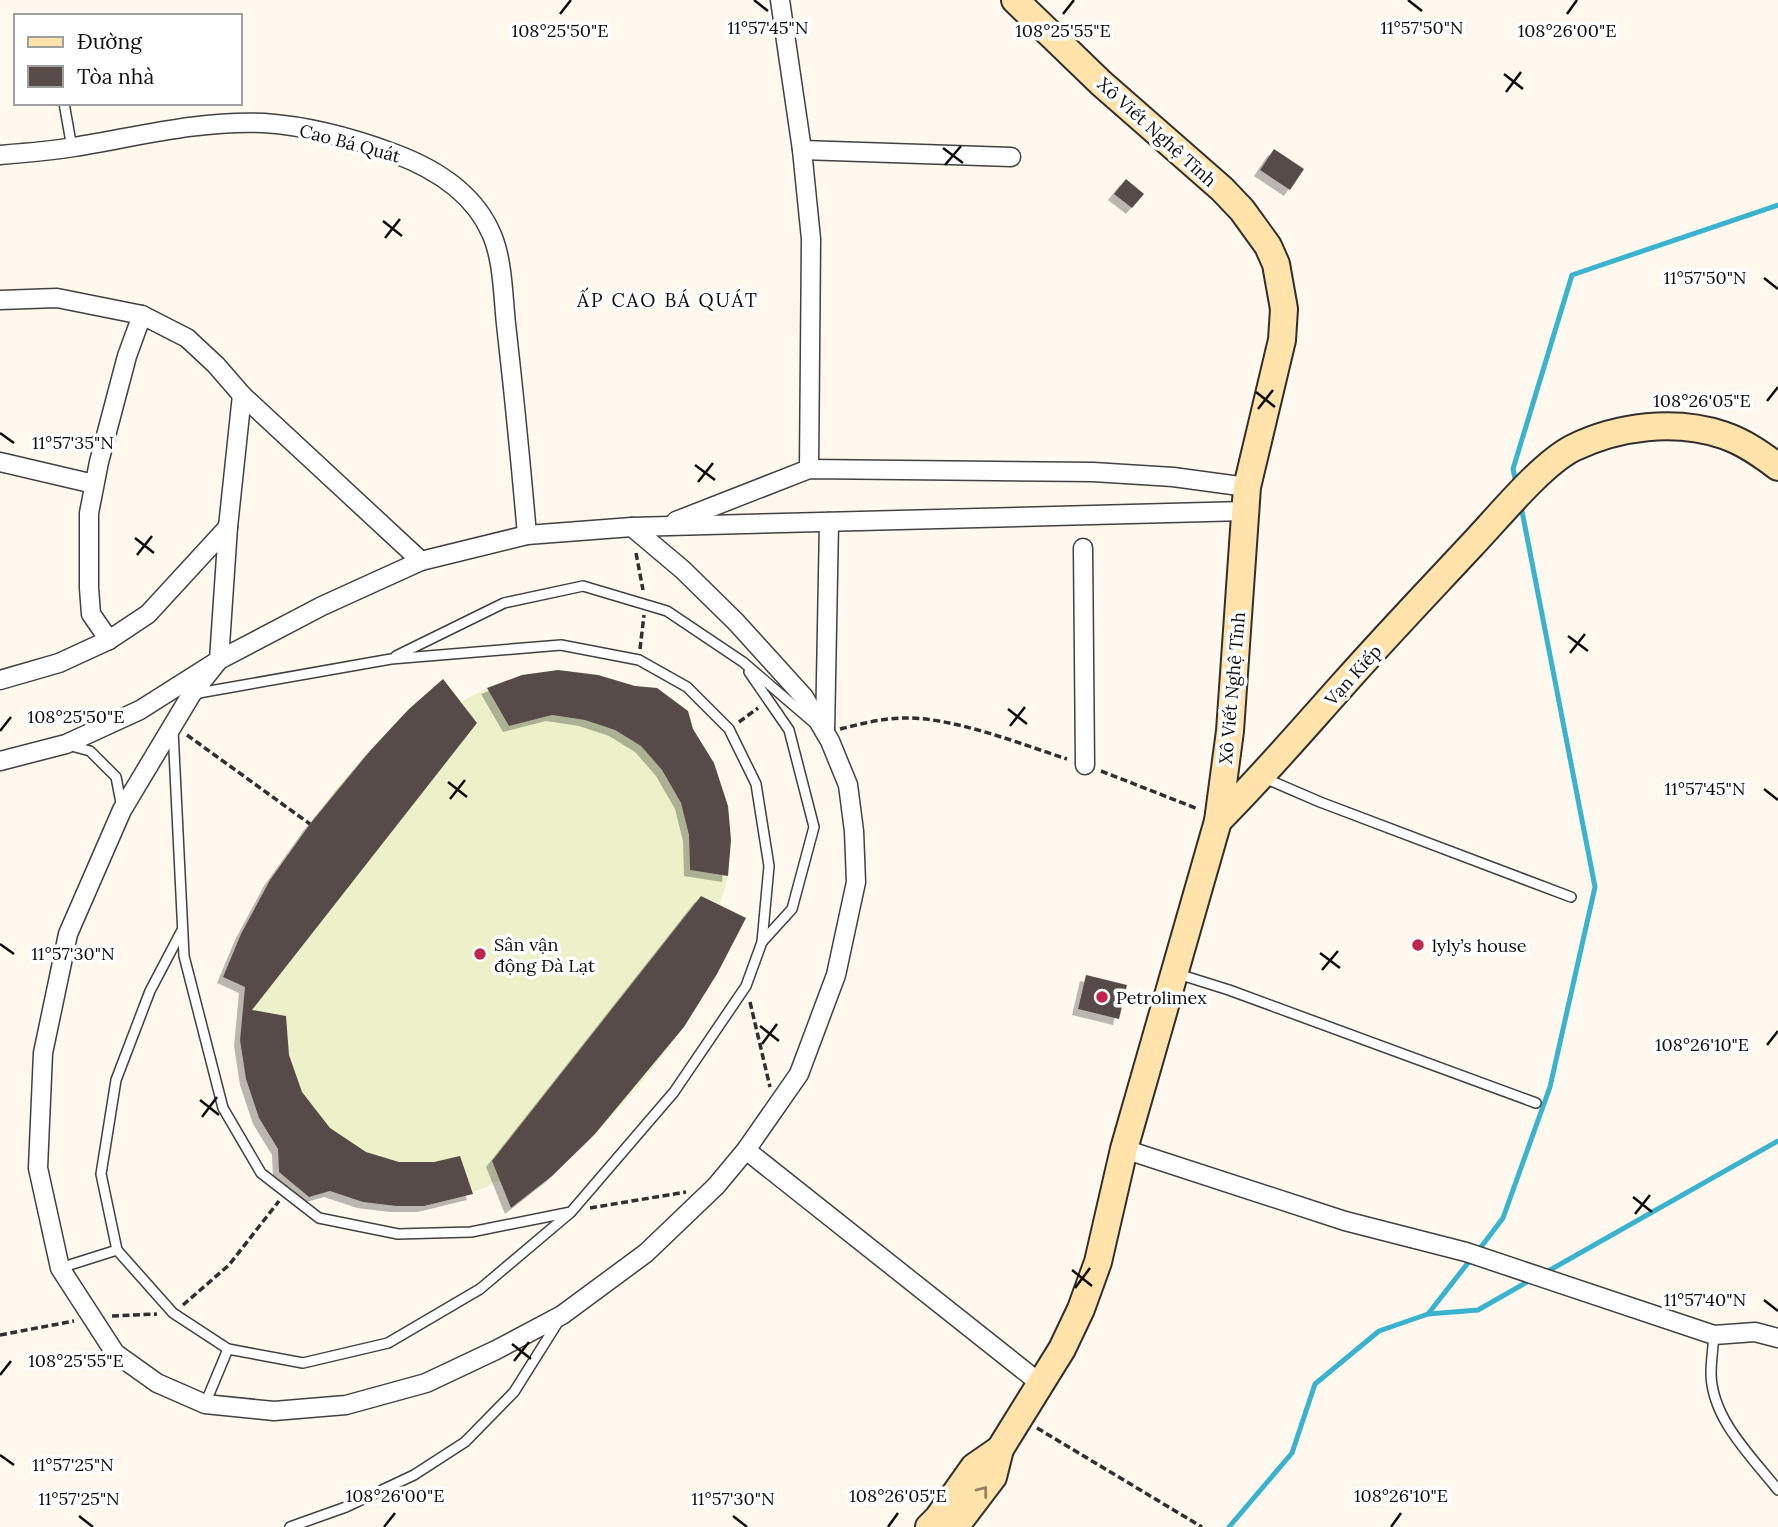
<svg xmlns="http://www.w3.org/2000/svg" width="1778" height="1527" font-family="Lora,serif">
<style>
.pitch{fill:#ecf1ca}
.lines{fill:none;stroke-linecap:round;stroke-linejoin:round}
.stream{stroke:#3ab3ce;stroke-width:5}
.building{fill:#574c4a;filter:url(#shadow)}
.lane-casing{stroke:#414141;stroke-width:12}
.street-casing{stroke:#414141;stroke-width:21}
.secondary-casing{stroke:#303030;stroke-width:30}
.path{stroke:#303030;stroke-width:3.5;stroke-dasharray:7 3.5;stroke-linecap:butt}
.lane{stroke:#fff;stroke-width:9}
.street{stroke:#fff;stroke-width:18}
.secondary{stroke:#ffe3aa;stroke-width:26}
.oneway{stroke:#938364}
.ticks{fill:none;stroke:#0e0e0e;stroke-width:2.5}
.poi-dot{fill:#bf254e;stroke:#fff;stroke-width:2.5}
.labels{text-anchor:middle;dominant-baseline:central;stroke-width:7;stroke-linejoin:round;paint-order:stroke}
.street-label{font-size:18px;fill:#0e0e0e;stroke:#fff}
.poi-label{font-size:18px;fill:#0e0e0e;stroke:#fff;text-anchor:start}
.neighbourhood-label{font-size:19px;letter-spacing:2px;fill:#0e0e0e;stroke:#fff}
.ticks-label{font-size:18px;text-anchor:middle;fill:#0e0e0e;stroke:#fff;stroke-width:7;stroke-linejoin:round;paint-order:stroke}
</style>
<defs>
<filter id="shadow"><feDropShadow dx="-6" dy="6" stdDeviation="0" flood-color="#0004"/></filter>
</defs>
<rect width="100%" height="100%" fill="#fff8ef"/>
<path class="pitch" d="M558,670l40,5 37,11 22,2 31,23 5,18 35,77 3,34 -3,36 -8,28 26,14c-19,37 -38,73 -62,107 -47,70 -107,131 -173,183l-11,-28c-44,24 -84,30 -133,22 -12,-2 -25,-11 -37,-11 -6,0 -15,4 -21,6l-30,-25 -1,-23 -19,-31 -13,-39 -6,-39 7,-52 -6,-54 29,-54 67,-92 72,-79 34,-30 18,23c36,-20 56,-27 97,-32z"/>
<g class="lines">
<g class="stream">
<path d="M1516,483l-3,-14 59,-194 206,-70"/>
<path d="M1478,1251l25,-33 47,-131 45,-200 -74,-381"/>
<path d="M1543,1274l235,-133"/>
<path d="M1428,1314l43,-55"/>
<path d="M1229,1527l63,-74 23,-69 64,-53 49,-17 50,-4 56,-32"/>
</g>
</g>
<g class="building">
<path d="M1274,149l30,20 -14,21 -30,-20z"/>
<path d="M1126,179l18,15 -12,14 -18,-14z"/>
<path d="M558,670l40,5 37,11 22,2 31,23 5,18 21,34 14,43 3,34 -3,36 -38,-6 -1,-35 -8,-32 -19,-33 -21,-24 -26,-16 -30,-10 -33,-5 -43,11 -22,-38 35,-13z"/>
<path d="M443,679l34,44 -225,287 34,6 3,39 13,37 28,36 36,24 33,10h35l26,-6 13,38 -49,12h-28l-33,-4 -33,-11 -21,6 -30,-25 -1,-23 -19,-31 -13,-39 -6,-39 5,-53 -22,-10 18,-43 29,-54 40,-56 60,-73 39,-42z"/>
<path d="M701,896l45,22 -29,56 -33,53 -89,107 -43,42 -41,32 -19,-47z"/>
<path d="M1086,975l41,10 -8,34 -41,-10z"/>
</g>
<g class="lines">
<g class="lane-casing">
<g id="lane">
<path d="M64,103l8,45"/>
<path d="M396,656l108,-53 79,-17 84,25 76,51 70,60"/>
<path d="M749,672l40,58 25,97 -22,82 -30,33"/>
<path d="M173,730l11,226 39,152 38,65 58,45 79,16 73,-2 100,-20 103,-120 72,-106 16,-44 7,-76 -13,-82 -27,-55 -42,-42 -48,-27 -78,-15 -170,14 -198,35"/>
<path d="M68,745l22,6 26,26 6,31"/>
<path d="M1262,777l58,25 251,95"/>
<path d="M1178,974l51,16 307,113"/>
<path d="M117,1250l56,63 55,36"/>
<path d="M60,1268l57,-18 -16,-76 15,-94 34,-89 31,-59"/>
<path d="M1714,1335c-1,13 -3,26 -3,39 1,45 40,82 67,116"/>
<path d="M205,1404l23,-55 75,14 85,-20 92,-54 90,-76"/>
<path d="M290,1527l56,-20 68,-32 51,-33 49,-50 44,-70"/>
</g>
</g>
<g class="street-casing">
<g id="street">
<path d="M780,0l22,150 9,89 -2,230"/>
<path d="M802,150l209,7"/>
<path d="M0,155c25,-2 50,-4 74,-8 62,-10 126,-27 190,-24 43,3 89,15 129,30 41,15 81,39 99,82 11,26 11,61 14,89 8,70 15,141 21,211"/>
<path d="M0,300l57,-2 85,17 45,23 29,27 26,30 179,166"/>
<path d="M242,395l-14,132 -9,133 -28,35 -69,115 -54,124 -25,119 -5,115 22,100 55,85 42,30 48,21 69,7 72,-6 80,-22 70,-33 66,-35 84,-62 70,-67 30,-36 53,-76 37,-99 20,-93 -2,-51 -6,-46 -18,-44 -26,-44 -68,-75 -53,-52 -51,-43"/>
<path d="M0,462l94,22"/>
<path d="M676,521l133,-52 284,3 80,5 74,10"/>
<path d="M1083,548l2,217"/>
<path d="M109,640l-18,-26 -2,-26v-75l10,-51 28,-106 15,-41"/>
<path d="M0,680l59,-17 50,-23 39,-26 80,-87"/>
<path d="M825,732l4,-210"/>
<path d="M0,761l66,-17 74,-34 79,-50 103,-54 99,-45 106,-26 105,-8 613,-16"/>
<path d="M1124,1149l221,72 121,31 248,83 41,-3 23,6"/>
<path d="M746,1150l295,234"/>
</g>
</g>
<g class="secondary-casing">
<g id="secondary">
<path d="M1218,821c45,-45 86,-93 129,-141 40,-45 82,-89 123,-133 27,-28 70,-82 103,-99 45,-22 102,-29 150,-13 21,7 38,19 55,32"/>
<path d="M929,1527l9,-9 36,-51 26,-18"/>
<path d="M955,1527l38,-50 7,-28 62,-100 19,-40 17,-47 26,-113 94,-328 12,-90 17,-244 35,-147 2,-31 -8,-45 -8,-18 -26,-36 -20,-21 -121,-106 -86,-83"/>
</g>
</g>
<g class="path">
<path d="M636,553l7,37"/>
<path d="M640,649l4,-34"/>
<path d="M739,722l19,-14"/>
<path d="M840,729c21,-5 43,-11 64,-11 49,-1 117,26 163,41"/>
<path d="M187,735l123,89"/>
<path d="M1101,771l97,38"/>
<path d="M750,1002l20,85"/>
<path d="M590,1208l96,-16"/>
<path d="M183,1305l46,-40 50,-64"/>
<path d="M112,1316l45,-2"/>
<path d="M0,1335l74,-14"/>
<path d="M1037,1428l165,99"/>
</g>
<use href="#lane" class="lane"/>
<use href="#street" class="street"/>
<use href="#secondary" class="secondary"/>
</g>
<defs><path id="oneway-chevron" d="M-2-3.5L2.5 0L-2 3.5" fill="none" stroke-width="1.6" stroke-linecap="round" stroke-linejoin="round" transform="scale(1.75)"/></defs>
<use class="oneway" href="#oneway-chevron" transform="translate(983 1491) rotate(-53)"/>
<path class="ticks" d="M754,0l14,11M1408,0l14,11M560,14l11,-14M1063,14l11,-14M1567,14l10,-14M1504,74l19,15M1506,92l15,-20M943,148l20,15M945,165l16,-19M383,221l19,15M385,238l15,-19M1764,278l14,11M1256,392l19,15M1767,401l11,-14M1258,409l15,-19M0,433l14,10M695,465l20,15M698,482l15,-19M135,538l19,15M137,555l15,-19M1568,636l20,15M1570,653l15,-19M1008,709l19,15M1010,726l15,-19M0,731l11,-14M448,782l19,15M1764,789l14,11M450,799l15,-19M0,944l14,10M1320,953l20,15M1322,970l16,-19M760,1026l19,15M762,1044l15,-20M1767,1045l11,-14M200,1100l19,15M202,1117l15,-20M1633,1197l19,15M1635,1214l15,-19M1072,1270l20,16M1075,1288l15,-20M1764,1300l14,11M512,1344l19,15M514,1361l15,-19M0,1375l11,-14M0,1455l14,10M79,1516l14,11M733,1516l14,11M384,1527l11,-14M888,1527l10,-14M1391,1527l10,-14"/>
<g class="poi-dot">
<circle cx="1418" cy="945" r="7"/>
<circle cx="480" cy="954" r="7"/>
<circle cx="1102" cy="997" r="7"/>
</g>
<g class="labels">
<g class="street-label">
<text transform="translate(1157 132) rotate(42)">Xô Viết Nghệ Tĩnh</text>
<text transform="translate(350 143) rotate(15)">Cao Bá Quát</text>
<text transform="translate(1353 675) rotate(-48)">Vạn Kiếp</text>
<text transform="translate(1232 688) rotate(-85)">Xô Viết Nghệ Tĩnh</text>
</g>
<g class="poi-label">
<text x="494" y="944">Sân vận<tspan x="494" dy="21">động Đà Lạt</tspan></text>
<text x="1432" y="945">lyly’s house</text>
<text x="1116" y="997">Petrolimex</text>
</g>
<g class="neighbourhood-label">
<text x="668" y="300">ẤP CAO BÁ QUÁT</text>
</g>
</g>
<g class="ticks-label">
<text x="768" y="34">11°57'45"N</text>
<text x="1422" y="34">11°57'50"N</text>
<text x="560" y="37">108°25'50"E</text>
<text x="1567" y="37">108°26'00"E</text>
<text x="1063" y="37">108°25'55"E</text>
<text x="1705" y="284">11°57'50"N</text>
<text x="1702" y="407">108°26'05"E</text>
<text x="73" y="449">11°57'35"N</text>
<text x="76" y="723">108°25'50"E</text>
<text x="1705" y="795">11°57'45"N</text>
<text x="73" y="960">11°57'30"N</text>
<text x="1702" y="1051">108°26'10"E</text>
<text x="1705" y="1306">11°57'40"N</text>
<text x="76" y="1367">108°25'55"E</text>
<text x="73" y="1471">11°57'25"N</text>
<text x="395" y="1502">108°26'00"E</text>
<text x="898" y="1502">108°26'05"E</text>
<text x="1401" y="1502">108°26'10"E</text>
<text x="79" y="1505">11°57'25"N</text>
<text x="733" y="1505">11°57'30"N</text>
</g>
<rect x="14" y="14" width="228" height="91" fill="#ffffff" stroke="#9f9f9f" stroke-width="2"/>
<rect x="28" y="37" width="35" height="10" fill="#ffe3aa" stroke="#9f9f9f" stroke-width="2"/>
<text x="77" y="49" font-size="21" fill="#0e0e0e">Đường</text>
<rect x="28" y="66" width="35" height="21" fill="#574c4a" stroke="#9f9f9f" stroke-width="2"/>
<text x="77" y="84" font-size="21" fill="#0e0e0e">Tòa nhà</text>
</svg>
